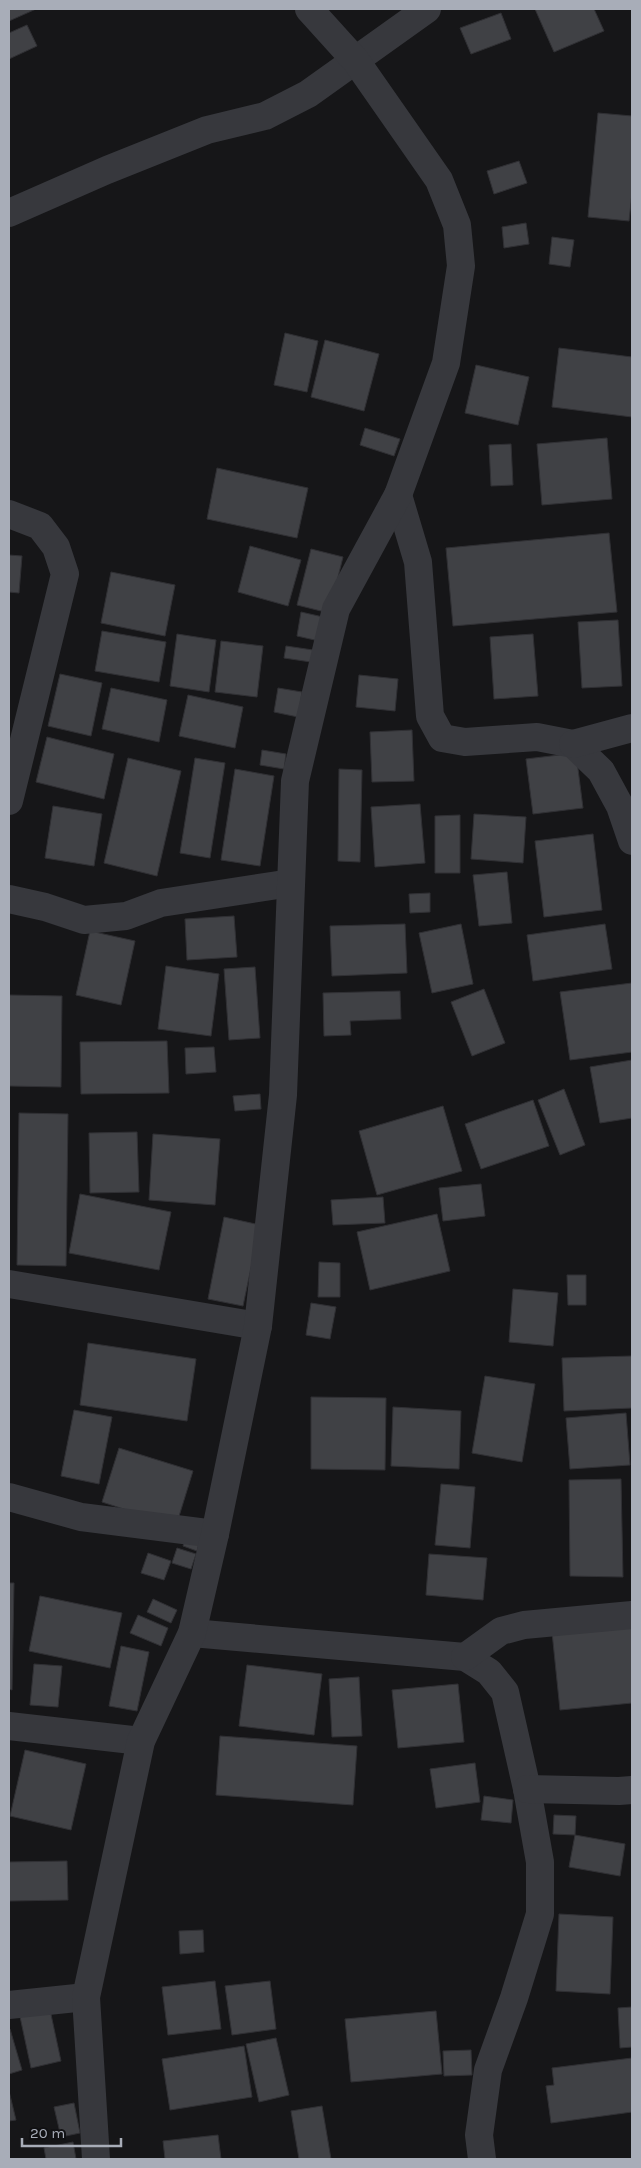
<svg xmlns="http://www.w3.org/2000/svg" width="641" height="2168" font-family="Karla,sans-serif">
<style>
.building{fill:#404145;stroke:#303034}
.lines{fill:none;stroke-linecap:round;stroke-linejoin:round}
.street{stroke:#37383d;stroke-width:28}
</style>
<rect width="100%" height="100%" fill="#161618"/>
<g class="building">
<path d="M9,9h27l-27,12z"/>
<path d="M535,9h59l10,22 -50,21z"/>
<path d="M501,13l10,26 -40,15 -11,-26z"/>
<path d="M27,25l10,21 -28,13v-26z"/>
<path d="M598,113l34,3v77l-3,28 -41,-4z"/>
<path d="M519,161l8,22 -33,11 -7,-23z"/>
<path d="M526,223l3,21 -25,4 -2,-21z"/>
<path d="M552,237l22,3 -4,27 -21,-3z"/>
<path d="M285,333l33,8 -11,51 -33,-7z"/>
<path d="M325,340l54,14 -15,57 -53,-14z"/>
<path d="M559,348l73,9v60l-80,-10z"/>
<path d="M476,365l53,12 -11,48 -53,-12z"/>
<path d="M365,428l35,11 -6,17 -34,-11z"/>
<path d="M607,438l5,61 -70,6 -5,-61z"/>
<path d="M511,444l2,41 -22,1 -2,-41z"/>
<path d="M217,468l91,20 -11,50 -90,-19z"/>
<path d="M609,533l8,79 -164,14 -7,-78z"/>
<path d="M250,546l51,14 -13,46 -50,-14z"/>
<path d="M311,549l32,8 -14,56 -32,-8z"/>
<path d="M9,555l13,1 -3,37 -10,-1z"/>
<path d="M111,572l64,13 -10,51 -64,-13z"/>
<path d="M301,612l22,5 -4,24 -22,-5z"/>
<path d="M618,620l4,66 -40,2 -4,-66z"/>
<path d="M102,631l64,11 -7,40 -64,-11z"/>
<path d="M177,634l39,6 -7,52 -39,-6z"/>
<path d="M533,634l5,62 -44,3 -4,-62z"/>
<path d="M221,641l42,5 -6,51 -42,-5z"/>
<path d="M286,646l27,4 -2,12 -27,-4z"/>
<path d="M60,674l42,9 -11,53 -43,-10z"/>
<path d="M359,675l39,4 -3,32 -39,-4z"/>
<path d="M111,688l56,12 -8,42 -57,-13z"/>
<path d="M278,688l24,4 -4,25 -24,-5z"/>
<path d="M188,695l55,12 -8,41 -56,-12z"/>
<path d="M412,730l2,51 -42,1 -2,-50z"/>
<path d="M47,737l67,17 -10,45 -68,-17z"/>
<path d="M262,750l24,4 -2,15 -24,-4z"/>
<path d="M576,753l7,55 -50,6 -7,-55z"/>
<path d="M128,758l53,13 -24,105 -53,-13z"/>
<path d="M195,758l30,5 -15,95 -30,-5z"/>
<path d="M235,769l39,7 -14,90 -39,-6z"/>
<path d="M339,769l23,1 -2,92 -22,-1z"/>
<path d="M420,804l5,59 -50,4 -4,-60z"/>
<path d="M53,806l49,8 -8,52 -49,-8z"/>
<path d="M474,814l52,3 -3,46 -52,-4z"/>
<path d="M460,815v58h-25v-57z"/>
<path d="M593,834l9,76 -58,7 -9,-76z"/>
<path d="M507,872l5,51 -33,3 -6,-51z"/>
<path d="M430,893v19l-20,1 -1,-19z"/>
<path d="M234,916l3,41 -50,3 -2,-41z"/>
<path d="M405,924l2,49 -75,3 -2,-50z"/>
<path d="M461,924l12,60 -41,9 -13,-60z"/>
<path d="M605,924l7,45 -79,12 -6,-46z"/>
<path d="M90,931l45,10 -14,64 -45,-10z"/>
<path d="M166,966l53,8 -8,62 -53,-7z"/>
<path d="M255,967l5,71 -31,2 -5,-71z"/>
<path d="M632,983v69l-62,8 -10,-68z"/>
<path d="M484,989l21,54 -33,13 -21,-54z"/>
<path d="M400,991l1,28 -51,2 1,14 -27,1 -1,-43z"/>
<path d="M9,995l53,1 -1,91 -52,-1z"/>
<path d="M167,1041l2,52 -88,1 -1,-52z"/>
<path d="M214,1047l2,25 -30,2 -1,-26z"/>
<path d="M632,1060v58l-32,5 -10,-56z"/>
<path d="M564,1089l21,56 -25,10 -22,-55z"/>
<path d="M260,1094l1,15 -26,2 -2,-15z"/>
<path d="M533,1100l16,46 -68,23 -16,-45z"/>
<path d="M443,1106l19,65 -85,24 -18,-64z"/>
<path d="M19,1113l49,1 -2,152 -49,-1z"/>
<path d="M137,1132l2,60 -49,1 -1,-60z"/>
<path d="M153,1134l67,5 -5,66 -66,-5z"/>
<path d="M481,1184l4,32 -42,5 -4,-33z"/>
<path d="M80,1194l91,18 -12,58 -90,-17z"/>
<path d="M383,1197l2,26 -52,2 -2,-25z"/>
<path d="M437,1214l13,57 -80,19 -13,-58z"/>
<path d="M224,1217l36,8 -17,81 -35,-7z"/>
<path d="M319,1262l21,1v34h-22z"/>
<path d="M567,1275h19v30h-18z"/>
<path d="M513,1289l45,4 -5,53 -44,-4z"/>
<path d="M311,1303l25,4 -6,32 -24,-4z"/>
<path d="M88,1343l108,16 -9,62 -107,-16z"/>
<path d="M632,1356v52l-68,3 -2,-53z"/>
<path d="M485,1376l50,8 -13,78 -50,-9z"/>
<path d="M311,1397l75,1 -1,72 -74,-1z"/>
<path d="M393,1407l68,4 -2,58 -68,-3z"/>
<path d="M74,1410l38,7 -13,67 -38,-8z"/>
<path d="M626,1413l4,52 -60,4 -4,-51z"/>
<path d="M119,1448l74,23 -17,55 -74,-24z"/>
<path d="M621,1479l2,98 -53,-1 -1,-96z"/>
<path d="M441,1484l34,3 -5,61 -35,-3z"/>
<path d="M187,1535l13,4 -3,12 -14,-5z"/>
<path d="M177,1548l19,6 -5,15 -19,-6z"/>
<path d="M148,1553l23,8 -7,19 -23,-7z"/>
<path d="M429,1554l58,4 -4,42 -57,-5z"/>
<path d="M9,1583h5l-2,107 -3,-1z"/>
<path d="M40,1596l82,17 -12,55 -81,-17z"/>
<path d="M153,1599l24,11 -6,13 -24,-11z"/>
<path d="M138,1615l30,13 -7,18 -31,-13z"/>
<path d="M632,1623v80l-72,7 -8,-78z"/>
<path d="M121,1646l28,6 -12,59 -28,-5z"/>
<path d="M34,1664l28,2 -4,41 -28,-2z"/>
<path d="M247,1665l75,9 -8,61 -75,-9z"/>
<path d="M359,1677l3,59 -30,1 -3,-58z"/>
<path d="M458,1684l6,58 -66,6 -6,-58z"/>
<path d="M220,1736l137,10 -4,59 -137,-10z"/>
<path d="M25,1750l61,14 -15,66 -61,-14z"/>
<path d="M475,1763l5,39 -44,6 -6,-39z"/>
<path d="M484,1796l29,4 -2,23 -30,-3z"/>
<path d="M554,1815l22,1 -1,19 -22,-1z"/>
<path d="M575,1835l50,9 -5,32 -51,-9z"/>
<path d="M67,1861l1,39 -59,1v-39z"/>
<path d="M559,1914l54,3 -3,77 -54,-3z"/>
<path d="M203,1930l1,22 -24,2 -1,-23z"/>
<path d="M215,1981l6,48 -53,6 -6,-48z"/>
<path d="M270,1981l6,48 -44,6 -7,-49z"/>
<path d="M49,2005l12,56 -30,7 -12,-56z"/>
<path d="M632,2007v40l-12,1 -2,-40z"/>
<path d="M436,2011l6,63 -91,8 -6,-63z"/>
<path d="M10,2029l12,41 -13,4v-44z"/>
<path d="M276,2038l13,57 -30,7 -13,-58z"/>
<path d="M244,2046l8,51 -82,13 -8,-51z"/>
<path d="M471,2050l1,25 -28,1 -1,-25z"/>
<path d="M632,2058v54l-81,11 -5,-37 8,-1 -2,-17z"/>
<path d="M9,2091l7,29 -7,1z"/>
<path d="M74,2103l6,30 -19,4 -7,-30z"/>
<path d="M322,2106l9,53h-32l-8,-48z"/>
<path d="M218,2135l3,24h-56l-2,-18z"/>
<path d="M73,2142l3,17h-30l-2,-11z"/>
</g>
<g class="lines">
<g class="street">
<path d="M9,213l98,-43 100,-40 58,-14 43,-22 119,-85"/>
<path d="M398,495l20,67 12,154 12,22 23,4 72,-5 36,7 28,27 19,35 12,35"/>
<path d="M9,514l31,12 16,21 9,27 -56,227"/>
<path d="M573,744l59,-16"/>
<path d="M9,899l36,8 39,13 42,-4 35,-13 130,-20"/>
<path d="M9,1284l249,42"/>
<path d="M9,1497l72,20 134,17"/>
<path d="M192,1633l273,24 24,15 16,20 22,97 13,73v52l-26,84 -26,72 -9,65 3,24"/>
<path d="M465,1657l36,-26 23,-6 108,-10"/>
<path d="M9,1726l132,15"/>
<path d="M527,1789l92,2 13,-1"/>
<path d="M9,2005l77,-8"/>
<path d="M96,2159l-10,-162 55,-256 51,-108 23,-99 43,-208 25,-231 12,-314 41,-172 62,-114 48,-132 15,-97 -4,-41 -18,-45 -83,-119 -47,-52"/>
</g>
</g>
<rect width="641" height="2168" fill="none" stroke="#a8adb8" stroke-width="20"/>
<path d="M22 2138v8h99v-8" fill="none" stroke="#a8adb8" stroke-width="2.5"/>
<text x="30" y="2138" font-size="15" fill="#a8adb8" stroke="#111113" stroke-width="4" paint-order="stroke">20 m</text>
</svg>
